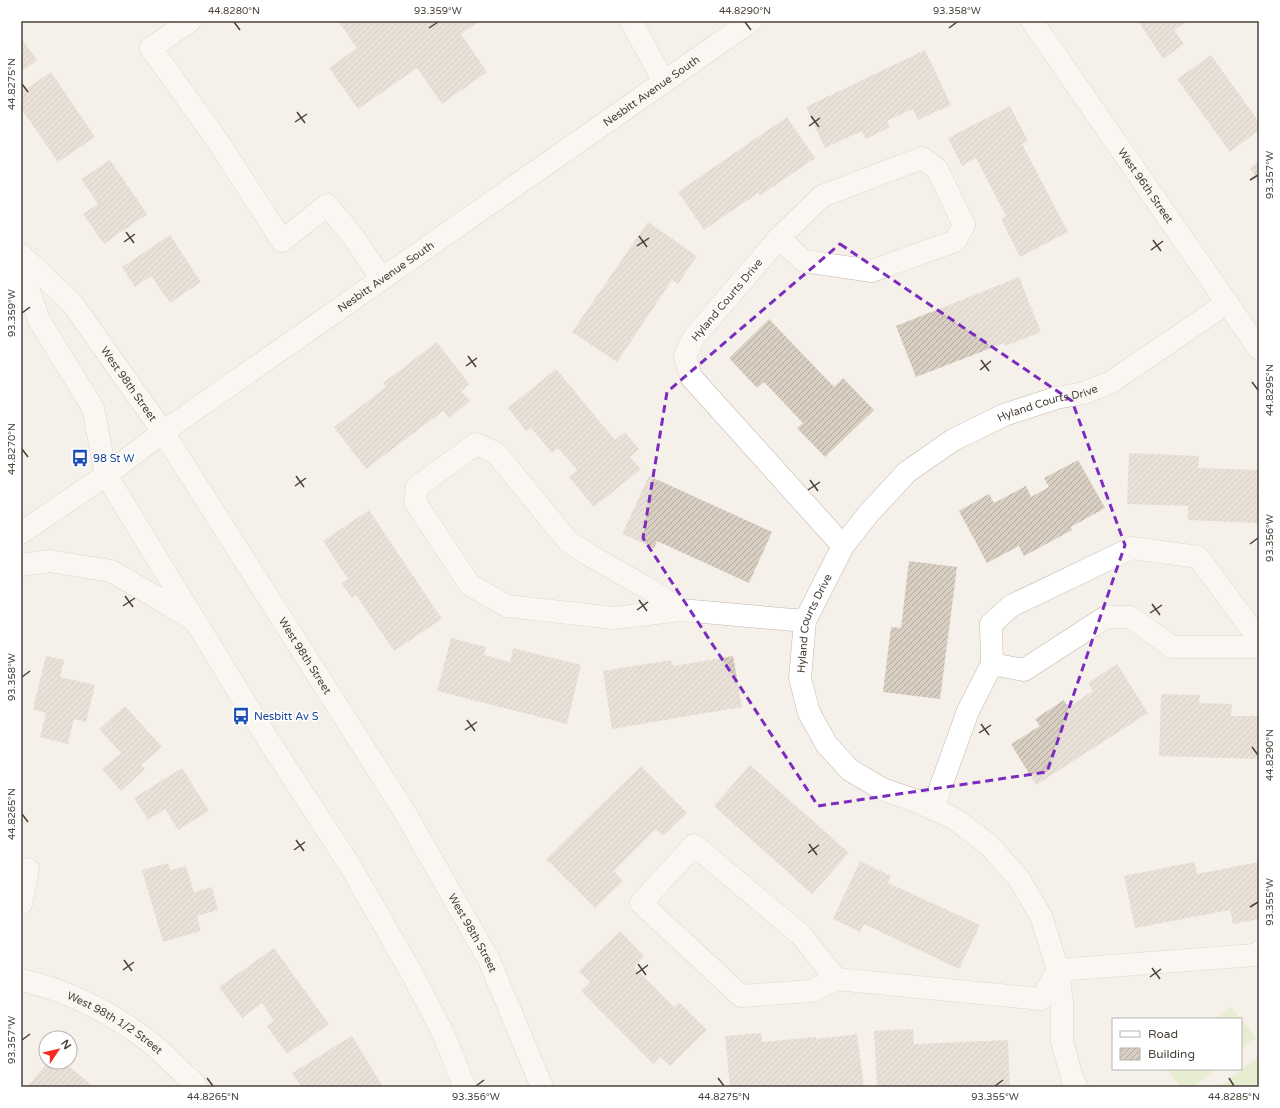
<svg xmlns="http://www.w3.org/2000/svg" width="1280" height="1108" font-family="'Varela Round',sans-serif">
<style>
.park{fill:#d5e8b4}
.building{fill:url(#building-hatch)}
.lines{fill:none;stroke-linecap:round;stroke-linejoin:round}
.minor-casing{stroke:#c0b7ac;stroke-width:23}
.minor{stroke:#fff;stroke-width:22}
.marked{fill:none;stroke:#7b2cbf;stroke-width:3;stroke-dasharray:8 5;stroke-linejoin:round}
.ticks{fill:none;stroke:#494138;stroke-width:1.5}
.labels{text-anchor:middle;dominant-baseline:central;stroke-width:3;stroke-linejoin:round;paint-order:stroke}
.street-label{font-size:11px;fill:#494138;stroke:#fff}
.transit-label{font-size:11px;fill:#164399;stroke:#fff;text-anchor:start}
.neatline{fill:none;stroke:#494138;stroke-width:1.5}
.ticks-label{font-size:10px;text-anchor:middle;fill:#494138}
</style>
<defs>
<pattern id="building-hatch" width="6" height="6" patternUnits="userSpaceOnUse"><rect width="6" height="6" fill="#d9cec2"/><path d="M-1 1l2-2M0 6l6-6M5 7l2-2" fill="none" stroke="#b2a99f"/></pattern>
</defs>
<rect width="100%" height="100%" fill="#f5f0ea"/>
<g class="park">
<path d="M1231,1007l10,12h-26z"/>
<path d="M1241,1019l15,19 -15,11z"/>
<path d="M1259,1056v31h-39z"/>
<path d="M1167,1069h49l-23,18h-12z"/>
</g>
<g class="building">
<path d="M338,21h142l-19,13 26,38 -45,32 -25,-36 -59,41 -29,-41 28,-20z"/>
<path d="M1138,21h50l-14,9 10,14 -21,15z"/>
<path d="M21,38l16,22 -16,12z"/>
<path d="M925,50l26,55 -33,15 -5,-11 -26,12 3,6 -24,12 -4,-8 -37,17 -19,-41z"/>
<path d="M1211,55l48,67v8l-29,22 -53,-73z"/>
<path d="M51,72l44,65 -37,25 -37,-54v-16z"/>
<path d="M1010,106l18,35 -6,3 46,88 -48,25 -19,-38 5,-3 -30,-58 -14,8 -14,-28z"/>
<path d="M787,117l28,41 -55,38 -2,-3 -54,37 -26,-38z"/>
<path d="M110,160l37,54 -43,30 -21,-30 15,-10 -17,-25z"/>
<path d="M1259,161v20l-9,-13z"/>
<path d="M648,222l49,34 -19,28 -6,-4 -55,82 -45,-30z"/>
<path d="M170,235l31,47 -31,21 -19,-27 -16,11 -13,-20z"/>
<path d="M1019,277l22,55 -36,14 -1,-3 -88,34 -20,-51z"/>
<path d="M769,319l65,68 9,-9 31,32 -49,47 -28,-29 6,-5 -39,-41 -7,6 -28,-30z"/>
<path d="M437,342l32,42 -8,7 9,10 -21,17 -6,-7 -77,58 -32,-42 52,-40 -3,-4z"/>
<path d="M556,369l59,71 10,-8 14,17 -9,8 11,12 -47,38 -25,-30 8,-7 -19,-22 -6,5 -21,-25 -5,3 -18,-23z"/>
<path d="M1129,453l70,3 -1,12 61,2v53l-71,-3v-14l-61,-2z"/>
<path d="M1078,460l27,48 -34,19 1,3 -48,26 -5,-10 -32,17 -28,-52 30,-17 5,9 32,-17 5,11 18,-10 -5,-9z"/>
<path d="M649,476l123,56 -23,51 -92,-42 -3,7 -32,-14z"/>
<path d="M369,510l73,109 -48,32 -38,-56 -4,3 -11,-15 7,-4 -25,-38z"/>
<path d="M909,561l48,6 -17,132 -57,-7 8,-65 10,1z"/>
<path d="M451,638l35,9 -2,8 26,7 3,-14 68,17 -14,59 -130,-33z"/>
<path d="M46,656l18,4 -4,17 35,8 -9,37 -12,-3 -6,25 -28,-7 6,-24 -13,-4z"/>
<path d="M733,656l9,51 -130,22 -9,-58 68,-11 2,6z"/>
<path d="M1117,664l31,49 -112,72 -25,-41 29,-18 -5,-7 29,-19 4,7 25,-16 -5,-8z"/>
<path d="M1161,694l39,1 -1,8 33,1 -1,12h28v43l-100,-3z"/>
<path d="M125,706l37,41 -21,18 4,4 -24,22 -19,-22 19,-16 -22,-24z"/>
<path d="M750,765l99,88 -37,41 -98,-88z"/>
<path d="M641,766l46,47 -24,23 -7,-7 -42,42 9,10 -28,27 -49,-49z"/>
<path d="M182,768l27,43 -31,19 -13,-21 -17,11 -14,-22z"/>
<path d="M860,861l31,15 -3,7 92,42 -21,44 -95,-45 -4,8 -27,-13z"/>
<path d="M1194,862l3,12 62,-12v57l-26,5 -3,-14 -95,18 -11,-52z"/>
<path d="M168,863l2,7 16,-4 8,26 18,-5 6,23 -21,6 4,15 -38,11 -21,-72z"/>
<path d="M620,931l24,25 -10,11 40,40 5,-5 28,28 -37,36 -10,-9 -7,7 -72,-73 9,-9 -11,-11z"/>
<path d="M274,948l55,76 -42,30 -20,-28 7,-5 -12,-18 -20,15 -23,-31z"/>
<path d="M913,1029l1,15 94,-4 2,47h-133l-3,-56z"/>
<path d="M761,1033l1,9 54,-5v2l41,-5 7,53h-134l-5,-51z"/>
<path d="M352,1036l30,49 -4,2h-77l-9,-14z"/>
<path d="M48,1062l6,4 3,-4h7l30,25h-67z"/>
</g>
<g class="lines">
<g class="minor-casing">
<g id="minor">
<path d="M190,21l-39,27 68,95 63,98 45,-36 25,30 30,44"/>
<path d="M631,21l33,61"/>
<path id="s1" d="M1032,21l227,328"/>
<path d="M779,238l25,23 68,10 83,-30 9,-16 -27,-56 -15,-11 -100,38 -43,42 -85,99 -9,19 6,21 152,169"/>
<path id="s2" d="M21,255l51,48 91,129 241,379 85,149 53,127"/>
<path d="M21,268l18,52 54,88 13,67 159,260 84,129 62,108 32,61 22,54"/>
<path id="s3" d="M21,533l85,-58 57,-43 588,-411"/>
<path d="M21,565l28,-4 62,10 38,22 43,26"/>
<path d="M681,610l-67,8 -107,-12 -37,-21 -55,-83 2,-15 59,-43 20,9 72,88 21,14 60,34 32,21 124,11"/>
<path d="M992,664l32,6 82,-53h24l42,30h87"/>
<path d="M933,808l35,-97 24,-47 -1,-40 20,-18 121,-58 66,9 61,82"/>
<path d="M21,904l7,-35"/>
<path d="M836,979l-35,-44 -107,-90 -53,58 100,93 70,-5 25,-12 205,20 17,-29 197,-15 4,-3"/>
<path id="s4" d="M21,980c45,10 89,32 126,60 16,12 30,28 45,41l4,6"/>
<path id="s5" d="M1077,1087l-5,-9 -10,-37v-39l-4,-32 -17,-54 -22,-37 -30,-34 -34,-26 -41,-19 -32,-11 -32,-19 -23,-25 -18,-32 -9,-35 5,-57 38,-75 26,-33 38,-41 46,-32 51,-25 52,-17 28,-5 27,-11 116,-79"/>
</g>
</g>
<use href="#minor" class="minor"/>
</g>
<path d="M0 0H1280V1108H0ZM840,244l232,157 53,144 -78,227 -229,34 -175,-268 24,-146z" fill="#f5f0ea" fill-opacity=".55" fill-rule="evenodd"/>
<path class="marked" d="M840,244l232,157 53,144 -78,227 -229,34 -175,-268 24,-146z"/>
<path class="ticks" d="M234,22l6,8M745,22l6,8M429,28l9,-6M949,28l8,-6M22,84l6,8M297,112l8,11M811,116l8,11M295,122l12,-8M809,126l11,-8M1250,180l8,-5M126,232l8,11M639,236l8,11M1153,240l8,11M124,242l11,-8M637,246l12,-8M1151,250l12,-9M22,313l8,-6M468,356l8,11M981,360l8,11M466,366l11,-8M980,370l11,-9M1252,382l6,8M22,449l6,8M296,476l8,11M810,480l8,11M295,486l11,-8M808,490l12,-8M1250,544l8,-6M125,596l8,11M639,600l8,11M1152,604l8,11M123,606l12,-8M637,610l11,-8M1150,613l12,-8M22,677l8,-6M467,720l8,11M981,724l8,11M465,730l12,-8M979,733l12,-8M1252,747l6,8M22,814l6,8M296,840l8,11M809,844l8,11M294,850l11,-8M808,853l11,-8M1250,907l8,-5M124,960l8,11M638,964l8,11M1152,968l8,11M123,970l11,-8M636,974l12,-9M1150,977l11,-8M22,1040l8,-6M207,1078l6,8M718,1078l6,8M1229,1078l5,8M476,1086l8,-6M995,1086l8,-6"/>
<defs>
<g id="bus-bare" transform="scale(1.38)"><path d="M-5-6H5V4H4V6H2V4H-2V6H-4V4H-5ZM-3.5-4V0h7V-4ZM-3.5 1.2v1.5H-2V1.2ZM2 1.2v1.5H3.5V1.2Z" fill="#1a4fb4" stroke="#fff" stroke-width="2.5" paint-order="stroke"/></g>
</defs>
<g fill-rule="evenodd">
<use href="#bus-bare" x="80" y="458"/>
<use href="#bus-bare" x="241" y="716"/>
</g>
<g class="labels">
<g class="street-label">
<text stroke="none"><textPath href="#s3" startOffset="770">Nesbitt Avenue South</textPath></text>
<text stroke="none"><textPath href="#s1" startOffset="200">West 96th Street</textPath></text>
<text stroke="none"><textPath href="#s3" startOffset="446">Nesbitt Avenue South</textPath></text>
<text transform="translate(727 300) rotate(-50)">Hyland Courts Drive</text>
<text stroke="none"><textPath href="#s2" startOffset="169">West 98th Street</textPath></text>
<text stroke="none"><textPath href="#s5" startOffset="928">Hyland Courts Drive</textPath></text>
<text stroke="none"><textPath href="#s5" startOffset="588">Hyland Courts Drive</textPath></text>
<text stroke="none"><textPath href="#s2" startOffset="493">West 98th Street</textPath></text>
<text stroke="none"><textPath href="#s2" startOffset="817">West 98th Street</textPath></text>
<text stroke="none"><textPath href="#s4" startOffset="104">West 98th 1/2 Street</textPath></text>
</g>
<g class="transit-label">
<text x="93" y="458">98 St W</text>
<text x="254" y="716">Nesbitt Av S</text>
</g>
</g>
<rect width="1280" height="1108" fill="none" stroke="#ffffff" stroke-width="44"/>
<rect x="1112" y="1018" width="130" height="52" fill="#ffffff" stroke="#b6b3af"/>
<rect x="1120" y="1031" width="20" height="6" fill="#ffffff" stroke="#b6b3af"/>
<text x="1148" y="1038" font-size="12" fill="#494138">Road</text>
<rect x="1120" y="1048" width="20" height="12" fill="url(#building-hatch)" stroke="#b6b3af"/>
<text x="1148" y="1058" font-size="12" fill="#494138">Building</text>
<g transform="translate(58 1050) rotate(55)"><circle r="19" fill="#ffffff" stroke="#b6b3af"/>
<path d="M0-3L7 15L0 10L-7 15Z" fill="#f62b20"/>
<text y="-6" font-size="11" font-weight="bold" text-anchor="middle" fill="#494138">N</text>
</g>
<rect x="22" y="22" width="1236" height="1064" class="neatline"/>
<g class="ticks-label">
<text x="234" y="14">44.8280°N</text>
<text x="438" y="14">93.359°W</text>
<text x="745" y="14">44.8290°N</text>
<text x="957" y="14">93.358°W</text>
<text transform="translate(11 84) rotate(-90)" y="4">44.8275°N</text>
<text transform="translate(1269 175) rotate(-90)" y="4">93.357°W</text>
<text transform="translate(11 313) rotate(-90)" y="4">93.359°W</text>
<text transform="translate(1269 390) rotate(-90)" y="4">44.8295°N</text>
<text transform="translate(11 449) rotate(-90)" y="4">44.8270°N</text>
<text transform="translate(1269 538) rotate(-90)" y="4">93.356°W</text>
<text transform="translate(11 677) rotate(-90)" y="4">93.358°W</text>
<text transform="translate(1269 755) rotate(-90)" y="4">44.8290°N</text>
<text transform="translate(11 814) rotate(-90)" y="4">44.8265°N</text>
<text transform="translate(1269 902) rotate(-90)" y="4">93.355°W</text>
<text transform="translate(11 1040) rotate(-90)" y="4">93.357°W</text>
<text x="213" y="1100">44.8265°N</text>
<text x="476" y="1100">93.356°W</text>
<text x="724" y="1100">44.8275°N</text>
<text x="995" y="1100">93.355°W</text>
<text x="1234" y="1100">44.8285°N</text>
</g>
</svg>
